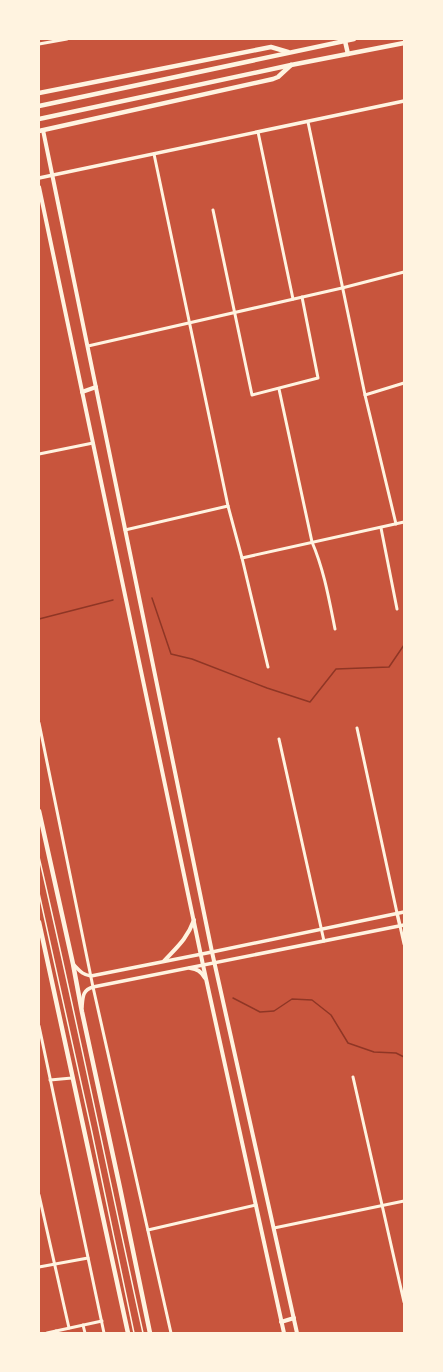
<svg xmlns="http://www.w3.org/2000/svg" width="443" height="1372" font-family="Commissioner,sans-serif">
<style>
.lines{fill:none;stroke-linecap:round;stroke-linejoin:round}
.stream{stroke:#8f3625;stroke-width:1.5}
.service{stroke:#fff3e0;stroke-width:1.5}
.minor{stroke:#fff3e0;stroke-width:3}
.tertiary{stroke:#fff3e0;stroke-width:3.5}
.secondary{stroke:#fff3e0;stroke-width:4}
.primary{stroke:#fff3e0;stroke-width:4.5}
</style>
<rect width="100%" height="100%" fill="#c8553d"/>
<g class="lines">
<g class="stream">
<path d="M152,598l19,56 21,5 75,29 43,14 26,-33 53,-2 15,-22"/>
<path d="M39,619l74,-19"/>
<path d="M233,998l27,14 14,-1 18,-12 20,1 19,15 17,28 26,9 22,1 8,4"/>
</g>
<g class="service">
<path d="M39,857c37,158 69,317 104,476"/>
<path d="M39,893l52,235 43,205"/>
</g>
<g class="minor">
<path d="M39,44l28,-5"/>
<path d="M308,122l57,273 31,129"/>
<path d="M258,132l35,167"/>
<path d="M154,154l74,352 14,52 26,109"/>
<path d="M213,210l39,185 66,-17 -16,-81"/>
<path d="M88,346l254,-58 62,-16"/>
<path d="M279,389l33,153c12,28 17,57 23,87"/>
<path d="M365,395l39,-12"/>
<path d="M39,454l54,-11"/>
<path d="M381,528l16,81"/>
<path d="M125,530l103,-24"/>
<path d="M242,558l162,-36"/>
<path d="M39,723l54,264 78,346"/>
<path d="M357,728l40,185"/>
<path d="M279,739l45,202"/>
<path d="M400,926l4,18"/>
<path d="M39,1026l65,307"/>
<path d="M353,1077l51,225"/>
<path d="M50,1080l22,-2"/>
<path d="M39,1195l30,133"/>
<path d="M274,1228l130,-27"/>
<path d="M148,1230l108,-25"/>
<path d="M39,1267l49,-9"/>
<path d="M83,1325l2,8"/>
<path d="M47,1333l9,-2"/>
<path d="M56,1333v-2l46,-10"/>
</g>
<g class="tertiary">
<path d="M39,178l365,-77"/>
<path d="M397,913l3,13"/>
<path d="M73,964c6,6 9,11 18,12l121,-24 192,-40"/>
<path d="M82,1007c1,-9 0,-17 11,-20l311,-62"/>
</g>
<g class="secondary">
<path d="M43,130l169,822 85,381"/>
<path d="M39,187l164,778 81,368"/>
<path d="M82,392l14,-5"/>
<path d="M164,961c13,-14 23,-22 30,-41"/>
<path d="M190,968c7,1 11,3 15,10"/>
<path d="M281,1322l13,-4"/>
</g>
<g class="primary">
<path d="M345,41l3,13"/>
<path d="M39,93l232,-46 17,5"/>
<path d="M39,106l315,-67"/>
<path d="M39,119l252,-54 113,-22"/>
<path d="M39,131l234,-52 5,-2 13,-12"/>
<path d="M39,811l34,153 9,48 38,176 30,145"/>
<path d="M39,922l89,411"/>
</g>
</g>
<rect width="443" height="1372" fill="none" stroke="#fff3e0" stroke-width="80"/>
</svg>
